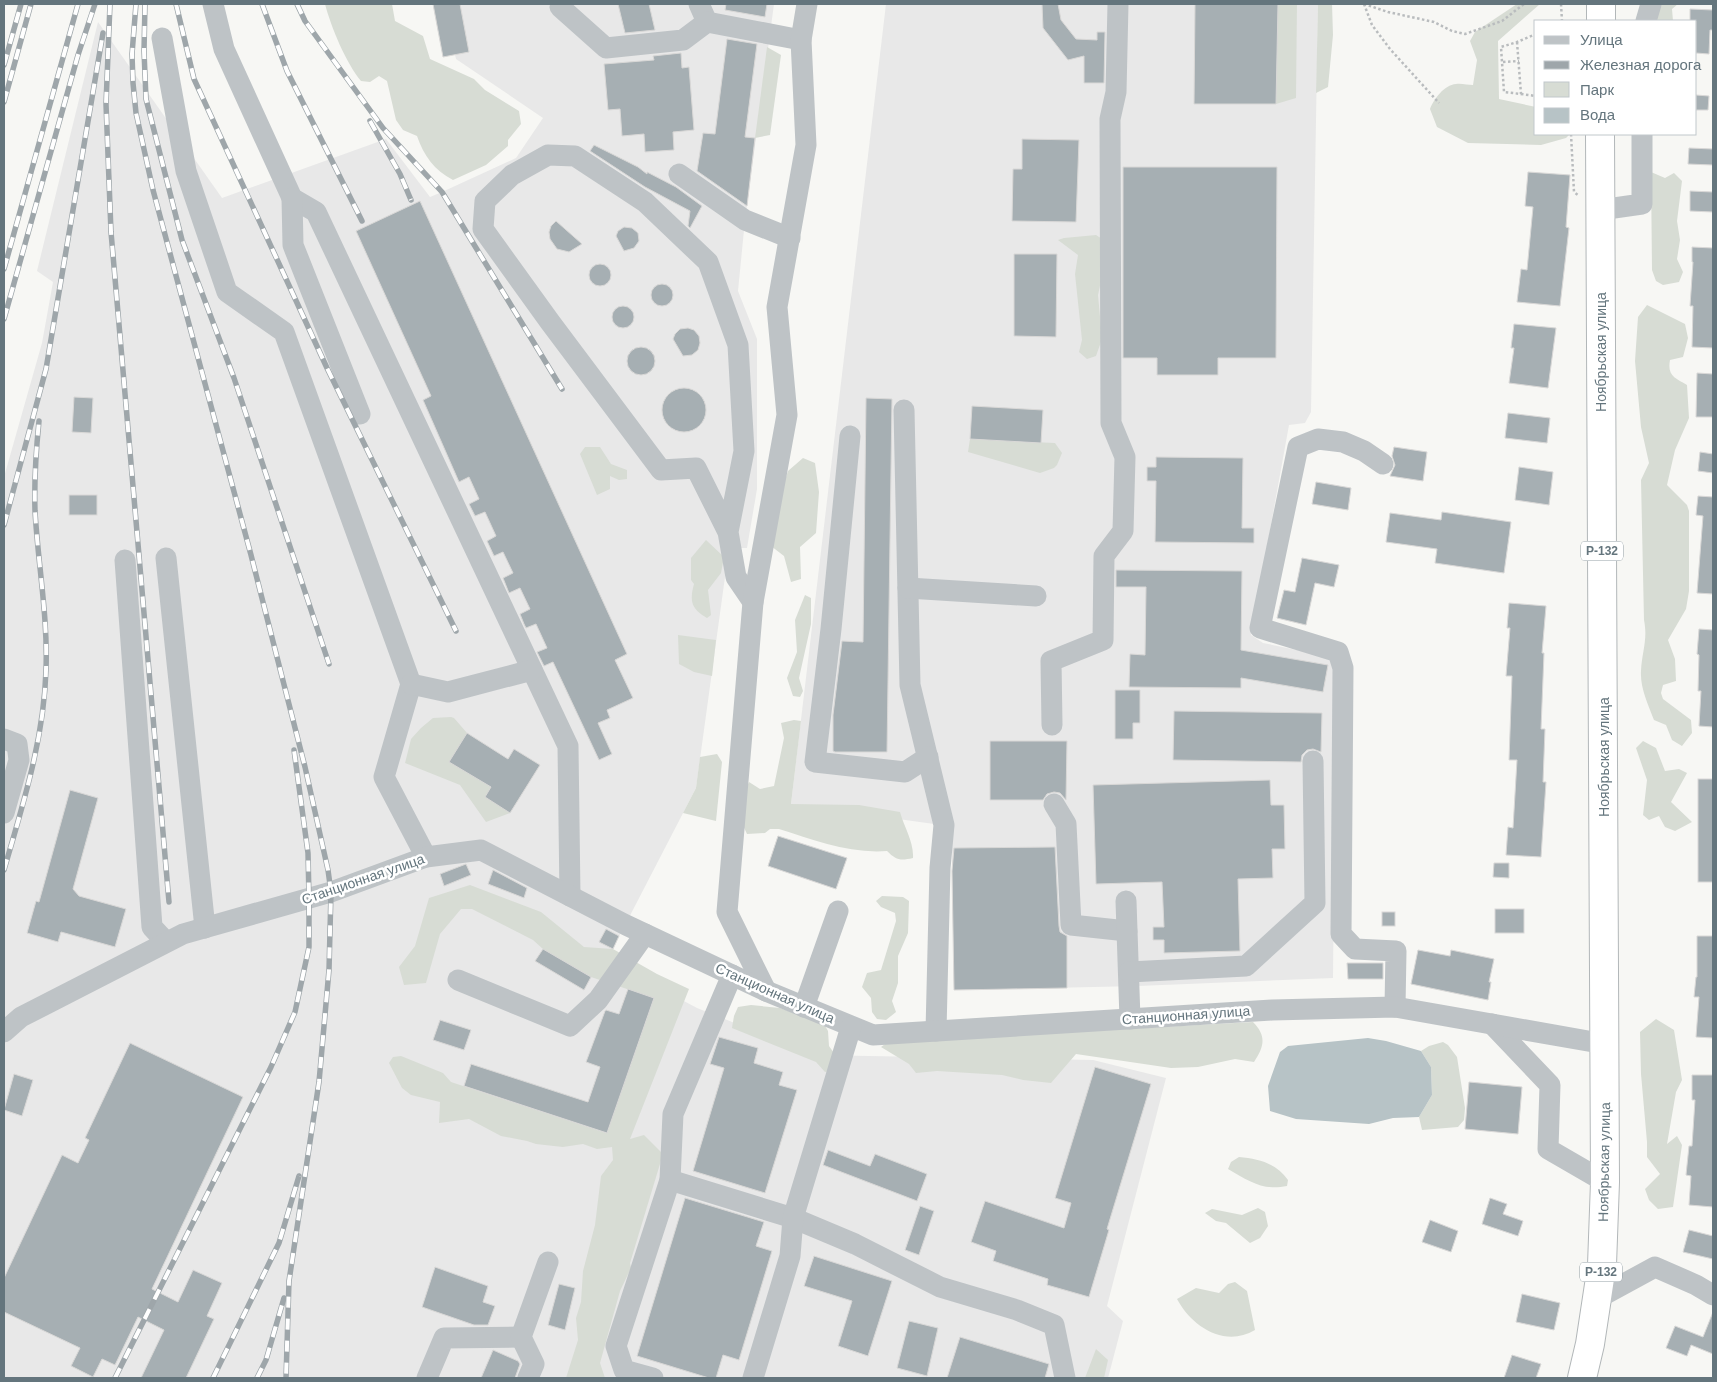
<svg xmlns="http://www.w3.org/2000/svg" width="1717" height="1382" font-family="Helvetica,sans-serif">
<style>
.built{fill:#e8e8e8}
.green{fill:#d7dcd4}
.water{fill:#b7c3c6}
.building{fill:#a6afb3;stroke:#d9d8d7}
.lines{fill:none;stroke-linecap:round;stroke-linejoin:round}
.highway-casing{stroke:#b2b7b9;stroke-width:30}
.path{stroke:#b9bcbe;stroke-width:2.5;stroke-dasharray:2.5 2.5;stroke-linecap:butt}
.minor{stroke:#bec3c6;stroke-width:21}
.highway{stroke:#fff;stroke-width:28}
.rail-casing{stroke:#9ea6aa;stroke-width:5.5}
.rail{stroke:#fff;stroke-width:4;stroke-dasharray:11;stroke-linecap:butt}
.labels{text-anchor:middle;dominant-baseline:central;stroke-width:5;stroke-linejoin:round;paint-order:stroke}
.shield{fill:#fff;stroke:#929ea4;stroke-width:1}
.shield-label{font-size:12px;font-weight:bold;fill:#64757d}
.street-label{font-size:14px;fill:#64757d;stroke:#fff}
</style>
<rect width="100%" height="100%" fill="#f7f7f4"/>
<g class="built">
<path d="M443,4h331l-29,216 -7,71 19,48v150l-10,59h-11l-11,29 -29,211 -89,172 90,48 118,47 278,5 73,18 -59,228 16,15 -15,57h-1104v-901l38,-134 11,-61 -16,-11 61,-249 124,176 164,-59 44,58 12,-5 74,-34 27,-40 -87,-59z"/>
<path d="M886,4h432l-7,408 -6,11 -16,2 -38,210 12,8 73,15 -3,320 -195,8 -184,4 -2,-142 -18,-24 -143,-20z"/>
</g>
<g class="green">
<path d="M325,4h67l3,17 28,15 7,23 44,20 11,11 34,21 2,13 -13,16v6l-22,19 -33,15c-19,-10 -29,-24 -36,-44l-14,-6 -7,-10 -9,-39 -8,-5 -9,6 -9,-1c-15,-18 -30,-54 -36,-77z"/>
<path d="M1278,4h19l-1,94 -20,6z"/>
<path d="M1318,4h14l1,31 -5,52 -12,6z"/>
<path d="M1517,4h23l-42,37 1,58 37,8v27h34l-4,4 -25,7 -73,-2 -31,-16 -7,-18c4,-10 14,-24 26,-25 5,-1 12,1 17,1l4,-25 -7,-19 5,-9z"/>
<path d="M1657,4h21l-6,5 1,12h-24z"/>
<path d="M767,47l14,8 -11,80 -15,3z"/>
<path d="M1651,172l14,6 9,-5 8,8 -5,40 3,19 -3,19 6,13 -4,10 -16,3 -7,-4 -4,-11z"/>
<path d="M1096,235l6,4 4,19 -8,37 4,44 -6,17 -9,3 -8,-7 3,-12 -7,-66 3,-19 -20,-15 6,-2z"/>
<path d="M1647,305l38,19 3,14 -5,19 -13,3c-3,16 5,18 17,25l2,33 -14,32 -8,35 20,20 2,6v80l-3,18 -18,31 7,19 1,22 -13,4 -2,8 2,6 28,21 1,13 -10,13 -10,-6 -6,-15 -12,-5c-6,-16 -14,-32 -13,-49 1,-20 7,-31 3,-51l-3,-140 8,-17 -8,-36 -6,-66 3,-44z"/>
<path d="M970,439l85,4 7,10 -5,12 -3,3 -14,5 -72,-21z"/>
<path d="M585,447h15l11,17 16,6v9l-8,1 -9,-4v13l-13,6 -17,-41z"/>
<path d="M803,458l12,5 4,29 -3,41 -16,14 1,32 -10,3 -7,-26 -13,-10 -2,-18 19,-57z"/>
<path d="M706,540l18,17 -3,16 -13,17 3,25 -4,3c-15,-9 -18,-16 -13,-34l-3,-4v-22z"/>
<path d="M805,595l6,3v26l-12,54 4,13 -3,6 -7,-1 -6,-18 10,-26 -2,-32z"/>
<path d="M678,635l38,5 -4,36 -18,-4 -15,-8z"/>
<path d="M451,717l3,1 13,15 -17,29 41,25 19,26 -24,9 -26,-37 -55,-22 6,-24 10,-11 12,-10z"/>
<path d="M794,720l7,1 -10,83 68,1 41,7c4,15 14,30 13,46 -13,3 -17,2 -26,-7 -37,3 -73,-11 -108,-22h-9l-5,4 -18,1 -6,-13 3,-28 5,-11 11,7 14,-3 10,-48 -3,-15z"/>
<path d="M1643,741l13,7 9,23 14,-2 8,4 -16,29 21,20 -17,9 -10,-4 -6,-11 -10,4 -6,-5 4,-35 -11,-32z"/>
<path d="M717,754l5,8 -6,59 -33,-8 13,-25 4,-31z"/>
<path d="M470,885l71,27 43,35 29,2 44,25 32,15 -59,150 14,-4 19,19 -33,109 1,5 -11,23 -20,72 5,15h-39l12,-38 -2,-22 5,-16 2,-31 12,-46 6,-49 12,-16 -1,-13 -15,2 -14,-5 -20,3 -27,-3 -9,-3 -26,-5 -32,-17 -30,4 1,-21 -29,-7 -9,-7 -13,-25 4,-6 8,-1 42,17 8,9 155,51 48,-135 -63,-21 -48,-28 -10,-9 -61,-31h-11l-21,25 -14,49 -22,2 -5,-18 16,-21 14,-48z"/>
<path d="M882,896l21,1 6,4 -1,32 -10,23v27l-6,18 4,11 -10,8 -9,-1 -5,-7 -1,-14 -9,-11 5,-14 14,-3 15,-49 -1,-8 -14,-6 -5,-6z"/>
<path d="M751,1005l29,3 44,16 4,7 1,15 10,14 -5,10 -9,2 -9,-10 -84,-34 2,-12 4,-9z"/>
<path d="M1656,1019l18,11 8,50 -6,12 -9,52 10,-8 5,9 -9,62 -15,2 -9,-9 -4,-11 15,-15 -13,-17v-15l-6,-68 -1,-42z"/>
<path d="M1253,1022c14,14 11,25 1,40l-19,-3 -37,8 -27,1 -95,-14 -25,29 -28,-3 -21,-5 -65,-4 -21,2 -7,-9 -28,-17 7,-5z"/>
<path d="M1443,1042l5,3 9,12 8,51 -1,12 -6,7 -36,3 -3,-13 13,-22 -1,-28 -10,-16 8,-5z"/>
<path d="M1239,1157c20,2 37,6 49,23l-1,6c-25,5 -38,-5 -59,-17l3,-7z"/>
<path d="M1258,1208l7,4 3,14 -8,12 -10,5 -24,-20 -10,-2 -11,-8 7,-4 30,6z"/>
<path d="M1235,1282l12,9 8,39c-30,18 -63,-3 -78,-31l19,-11 23,5 9,-9z"/>
<path d="M1096,1349l12,11 -4,18h-19z"/>
</g>
<path class="water" d="M1368,1038l18,3 35,10 10,16 1,28 -13,22 -26,1 -24,6 -73,-5 -26,-8 -2,-25 12,-34 8,-6z"/>
<g class="building">
<path d="M433,4h27l9,48 -26,5z"/>
<path d="M618,4h31l6,26 -30,3z"/>
<path d="M726,4h41l-2,13 -40,-7z"/>
<path d="M1042,4h16l3,16 15,19 21,1v-8h8l-1,51h-20v-27l-16,4 -25,-32z"/>
<path d="M1195,4h83l-2,100h-82z"/>
<path d="M1690,9l23,1v20h-3l-1,24 -13,-1v-32h-6z"/>
<path d="M727,39l30,5 -12,93 10,1 -8,68 -50,-35 6,-38 12,1z"/>
<path d="M681,53l1,15 7,-1 5,63 -21,2 1,18 -29,2 -1,-18 -22,2 -2,-27 -12,1 -4,-46 50,-4 -1,-4z"/>
<path d="M1696,95l13,1 -1,14h-12z"/>
<path d="M1022,139l57,1 -3,82 -64,-1 1,-52h9z"/>
<path d="M594,145l44,22 9,7v-2l29,15 26,19 -12,22 -2,-2 2,-15 -45,-24 -55,-36z"/>
<path d="M1689,148l24,1v16l-25,-1z"/>
<path d="M1123,167h154l-1,191h-58v17h-61v-17h-34z"/>
<path d="M1528,172l42,3 -4,52 3,1 -9,78 -43,-4 4,-33 6,1 6,-63 -8,-1z"/>
<path d="M1690,191l23,1v20l-23,-1z"/>
<path d="M420,201l207,453 -12,6 18,38 -26,12 3,8 -12,5 14,31 -13,6 -46,-98 -9,4 -7,-14 10,-4 -11,-24 -10,4 -2,-4 -4,-10 10,-5 -10,-21 -11,5 -6,-15 10,-5 -10,-21 -9,4 -7,-15 9,-5 -11,-24 -10,4 -6,-12 10,-5 -10,-22 -10,5 -36,-82 8,-4 -75,-165z"/>
<path d="M556,221l26,23 -13,8 -12,-3 -7,-10 -1,-7 2,-6z"/>
<path d="M624,227l8,1 6,5 1,8 -5,7 -10,3 -8,-15 2,-5z"/>
<path d="M1692,247l21,1v100l-21,-1 1,-41h-3l3,-44h-1z"/>
<path d="M1014,254h43l-1,83 -42,-1z"/>
<circle cx="600" cy="275" r="11"/>
<circle cx="662" cy="295" r="11"/>
<circle cx="623" cy="317" r="11"/>
<path d="M1514,324l42,4 -8,60 -39,-5 5,-35h-3z"/>
<path d="M688,328l6,2 5,6 1,7 -2,7 -6,5 -9,1 -10,-17 2,-5 5,-5z"/>
<circle cx="641" cy="361" r="14"/>
<path d="M1697,373l16,1v43h-17z"/>
<circle cx="684" cy="410" r="22"/>
<path d="M74,397l19,1 -2,35 -19,-1z"/>
<path d="M866,398l26,1 -5,353h-52l-2,-1v-36l9,-74 21,1z"/>
<path d="M972,406l71,4 -2,33 -71,-4z"/>
<path d="M1508,413l42,5 -3,25 -42,-5z"/>
<path d="M1394,447l33,5 -4,29 -33,-5 5,-11 -3,-9z"/>
<path d="M1700,452l13,2v19l-15,-2z"/>
<path d="M1156,457l87,1 -1,70h12v15l-99,-1 1,-61h-9v-14h9z"/>
<path d="M1519,467l34,5 -4,33 -34,-5z"/>
<path d="M1316,482l35,6 -3,22 -36,-6z"/>
<rect x="69" y="495" width="28" height="20"/>
<path d="M1698,496l15,1v97l-16,-1 6,-77 -7,-1z"/>
<path d="M1442,512l69,10 -7,51 -69,-10 2,-14 -51,-7 4,-29 51,7z"/>
<path d="M1302,558l37,7 -5,22 -19,-4 -9,42 -29,-7 7,-28 11,2z"/>
<path d="M1116,570l126,1 -1,79 87,15 -5,27 -82,-14v10l-112,-1 1,-33 15,1 1,-68h-30z"/>
<path d="M1509,603l37,3 -4,47h2l-3,76h4l-2,53h3l-5,75 -35,-2 2,-28 5,1 4,-68h-8l3,-84h-6l4,-48h-3z"/>
<path d="M1699,629l14,1v97l-14,-1 2,-35h-3l1,-36 -2,-1z"/>
<path d="M1115,690h25v33h-7v16h-18z"/>
<path d="M1174,711l148,2 -1,39 -8,-3 -6,1 -5,5 -1,7 -128,-2z"/>
<path d="M467,733l41,26 6,-10 26,16 -30,48 -25,-16 6,-10 -42,-25z"/>
<path d="M990,741h77l-1,59 -6,-7 -6,-1 -7,2 -4,6h-53z"/>
<rect x="1698" y="779" width="15" height="103"/>
<path d="M1270,780l1,25h13l1,44h-13l1,29 -35,1 2,72 -76,2v-13h-11v-13h11l-2,-45 -66,2 -3,-99z"/>
<path d="M70,790l28,8 -25,91 6,7 47,13 -11,38 -54,-15 -3,10 -31,-9 9,-32 3,1z"/>
<path d="M778,836l69,22 -11,31 -68,-23z"/>
<path d="M1055,847l4,79 1,6 7,4v52l-113,2 -2,-119 2,-23z"/>
<path d="M1494,863h15v15l-16,-1z"/>
<path d="M466,864l5,11 -27,11 -4,-12z"/>
<path d="M493,870l34,18 -3,10 -36,-14z"/>
<rect x="1495" y="909" width="29" height="24"/>
<rect x="1382" y="912" width="13" height="14"/>
<path d="M606,929l13,7 -6,13 -14,-7z"/>
<path d="M1697,936h16v102l-17,-1 3,-40h-5l2,-20h1z"/>
<path d="M543,949l48,28 -7,13 -49,-29z"/>
<path d="M1418,950l32,6 1,-6 43,9 -5,23h2l-3,18 -77,-16z"/>
<path d="M1347,963h36v16h-35z"/>
<path d="M628,989l26,9 -47,135 -143,-47 7,-22 117,38 12,-35 -14,-5 19,-51 1,-1 13,4z"/>
<path d="M440,1020l31,10 -7,20 -31,-10z"/>
<path d="M719,1037l39,11 -4,15 29,9 -4,13 18,5 -32,103 -72,-22 31,-103 -14,-4z"/>
<path d="M130,1043l113,54 -91,192 26,13 15,-32 29,13 -15,33 7,3 -28,59h-45l23,-48 -26,-13 -23,48 -13,-6 -9,18 -22,-11 9,-18 -76,-36v-34l58,-123 16,8 11,-23 -4,-2z"/>
<path d="M1095,1067l56,17 -44,145 2,1 -20,67 -42,-12 1,-6 -55,-18 3,-10 -25,-9 14,-41 79,27 7,-25 -16,-5z"/>
<path d="M14,1074l19,6 -11,36 -18,-6z"/>
<path d="M1692,1075h21v132l-24,-2 2,-29 -5,-1 3,-29h3l3,-46h-3z"/>
<path d="M1469,1082l53,5 -4,47 -53,-5z"/>
<path d="M828,1150l42,16 5,-12 52,20 -10,27 -94,-36z"/>
<path d="M685,1198l79,24 -8,24 16,5 -33,109 -16,-5 -7,23h-7l-72,-22z"/>
<path d="M1490,1198l17,6 -4,10 20,7 -5,15 -36,-12z"/>
<path d="M920,1206l14,5 -15,44 -14,-5z"/>
<path d="M1430,1220l28,11 -7,21 -29,-10z"/>
<path d="M1689,1230l24,6v23l-30,-7z"/>
<path d="M814,1256l78,25 -24,75 -30,-10 14,-45 -48,-15z"/>
<path d="M435,1267l53,19 -5,16 12,4 -7,19h-14l-52,-18z"/>
<path d="M559,1284l16,4 -10,42 -17,-5z"/>
<path d="M1522,1294l38,9 -6,27 -38,-8z"/>
<path d="M1713,1312v42l-22,-9 -4,11 -21,-8 9,-22 28,11z"/>
<path d="M909,1321l29,7 -11,48 -30,-8z"/>
<path d="M960,1337l89,27 -4,14h-98z"/>
<path d="M493,1350l25,11 2,3 -5,14h-34z"/>
<path d="M1512,1355l29,9 -5,14h-32z"/>
</g>
<g class="lines">
<g class="highway-casing">
<g id="highway">
<path d="M1601,21v-17"/>
<path d="M1582,1378l8,-34 12,-79 3,-83 -5,-1048"/>
</g>
</g>
<g class="path">
<path d="M1364,4l24,8 46,10 18,9 13,3 37,-13 22,-17"/>
<path d="M1364,4l8,21 18,24 49,54"/>
<path d="M1561,4l1,17"/>
<path d="M1517,42l4,52 -17,-2 -3,-45 16,-5 19,-8"/>
<path d="M1503,62l16,-1"/>
<path d="M1521,94l15,2"/>
<path d="M1571,134l3,58 4,3"/>
</g>
<g class="minor">
<path d="M213,4l11,45 68,149 24,14 252,534 2,150"/>
<path d="M699,4l8,18"/>
<path d="M560,7l46,41 77,-8 24,-18 94,18"/>
<path d="M1646,21l5,-17"/>
<path d="M162,38l24,133 41,121 57,40 127,352 -27,93 42,80"/>
<path d="M679,174l66,46 45,18"/>
<path d="M292,198l1,47 67,169"/>
<path d="M1600,210l42,-6v-70"/>
<path d="M904,410l6,275 34,140 -4,43 -4,163"/>
<path d="M850,436l-19,193 -16,133 90,10 23,-15"/>
<path d="M1383,464l-19,-13 -21,-9 -25,-3 -20,8 -38,181 78,24 5,16 -2,266 14,15 41,2 -1,56"/>
<path d="M728,532l16,-81 -6,-106 -30,-83 -63,-60 -70,-46 -27,-1 -36,20 -27,26 -2,28 67,93 111,148 35,-2 32,64 8,45 17,25"/>
<path d="M166,558l39,370"/>
<path d="M125,560l27,367 14,15"/>
<path d="M908,588l128,8"/>
<path d="M411,684l37,8 84,-22"/>
<path d="M1052,725l-1,-64 52,-21 1,-84 19,-25 2,-74 -14,-34 -1,-304 6,-27 2,-88"/>
<path d="M4,739l13,5 2,16 -15,53"/>
<path d="M1054,804l12,20 5,101 56,6"/>
<path d="M1126,901l4,118"/>
<path d="M1129,972l117,-6 69,-63 -2,-142"/>
<path d="M458,980l112,46 28,-26 47,-66"/>
<path d="M766,991l-39,-79 26,-310 34,-187 -10,-108 29,-162 -5,-105 6,-36"/>
<path d="M804,1007l34,-96"/>
<path d="M1492,1024l58,61 -2,64 57,33"/>
<path d="M4,1032l17,-15 162,-83 148,-42 95,-35 55,-7 145,75 140,66 107,44 399,-25 123,-3 210,37"/>
<path d="M670,1180l123,38 62,26 85,43 77,23 37,15 11,53"/>
<path d="M1598,1298l57,-31 41,18 17,10"/>
<path d="M427,1378l17,-40 77,-1"/>
<path d="M528,1378l6,-14 -13,-27 27,-75"/>
<path d="M653,1378l-29,-8 -8,-24 54,-166 3,-66 59,-139"/>
<path d="M753,1378l37,-122 3,-38 58,-191"/>
</g>
<use href="#highway" class="highway"/>
<g class="rail-casing">
<g id="rail">
<path d="M110,4l-4,100 5,128 58,670"/>
<path d="M136,4l-4,50 1,29 3,30 17,77 98,365 54,212 23,103 3,22 -2,78 -10,112 -30,199 -3,97"/>
<path d="M145,4l-1,47 2,48 36,141 52,138 95,286"/>
<path d="M176,4l18,75 133,289 129,263"/>
<path d="M262,4l25,67 75,150"/>
<path d="M297,4l8,17 78,107 59,64 120,197"/>
<path d="M4,65l17,-61"/>
<path d="M4,102l27,-98"/>
<path d="M370,121l30,53 11,26"/>
<path d="M4,269l74,-265"/>
<path d="M4,319l74,-264 17,-51"/>
<path d="M4,525l42,-156 57,-336"/>
<path d="M4,870c19,-66 40,-131 42,-200 2,-53 -8,-106 -11,-159 -1,-30 1,-60 4,-90"/>
<path d="M115,1378l156,-311 24,-55 14,-65v-49l-1,-45 -14,-103"/>
<path d="M213,1378l66,-135 20,-67"/>
<path d="M257,1378l9,-18 18,-62"/>
</g>
</g>
<use href="#rail" class="rail"/>
</g>
<g class="labels">
<g class="shield">
<rect x="1581" y="541.5" width="42" height="19" rx="4"/>
<rect x="1580" y="1262.5" width="42" height="19" rx="4"/>
</g>
<g class="shield-label">
<text x="1602" y="551">Р-132</text>
<text x="1601" y="1272">Р-132</text>
</g>
<g class="street-label">
<text transform="translate(1601 352) rotate(-90)">Ноябрьская улица</text>
<text transform="translate(1604 757) rotate(-90)">Ноябрьская улица</text>
<text transform="translate(363 879) rotate(-19)">Станционная улица</text>
<text transform="translate(775 993) rotate(24)">Станционная улица</text>
<text transform="translate(1186 1015) rotate(-4)">Станционная улица</text>
<text transform="translate(1604 1162) rotate(-89)">Ноябрьская улица</text>
</g>
</g>
<rect width="1717" height="1382" fill="none" stroke="#64757d" stroke-width="10"/>
<rect x="1534" y="20" width="162" height="115" fill="#ffffff" stroke="#c1c8cb"/>
<rect x="1544" y="36" width="25" height="8" fill="#bec3c6" stroke="#c1c8cb"/>
<text x="1580" y="45" font-size="15" fill="#64757d">Улица</text>
<rect x="1544" y="61" width="25" height="8" fill="#9ea6aa" stroke="#c1c8cb"/>
<text x="1580" y="70" font-size="15" fill="#64757d">Железная дорога</text>
<rect x="1544" y="82" width="25" height="15" fill="#d7dcd4" stroke="#c1c8cb"/>
<text x="1580" y="95" font-size="15" fill="#64757d">Парк</text>
<rect x="1544" y="108" width="25" height="15" fill="#b7c3c6" stroke="#c1c8cb"/>
<text x="1580" y="120" font-size="15" fill="#64757d">Вода</text>
</svg>
